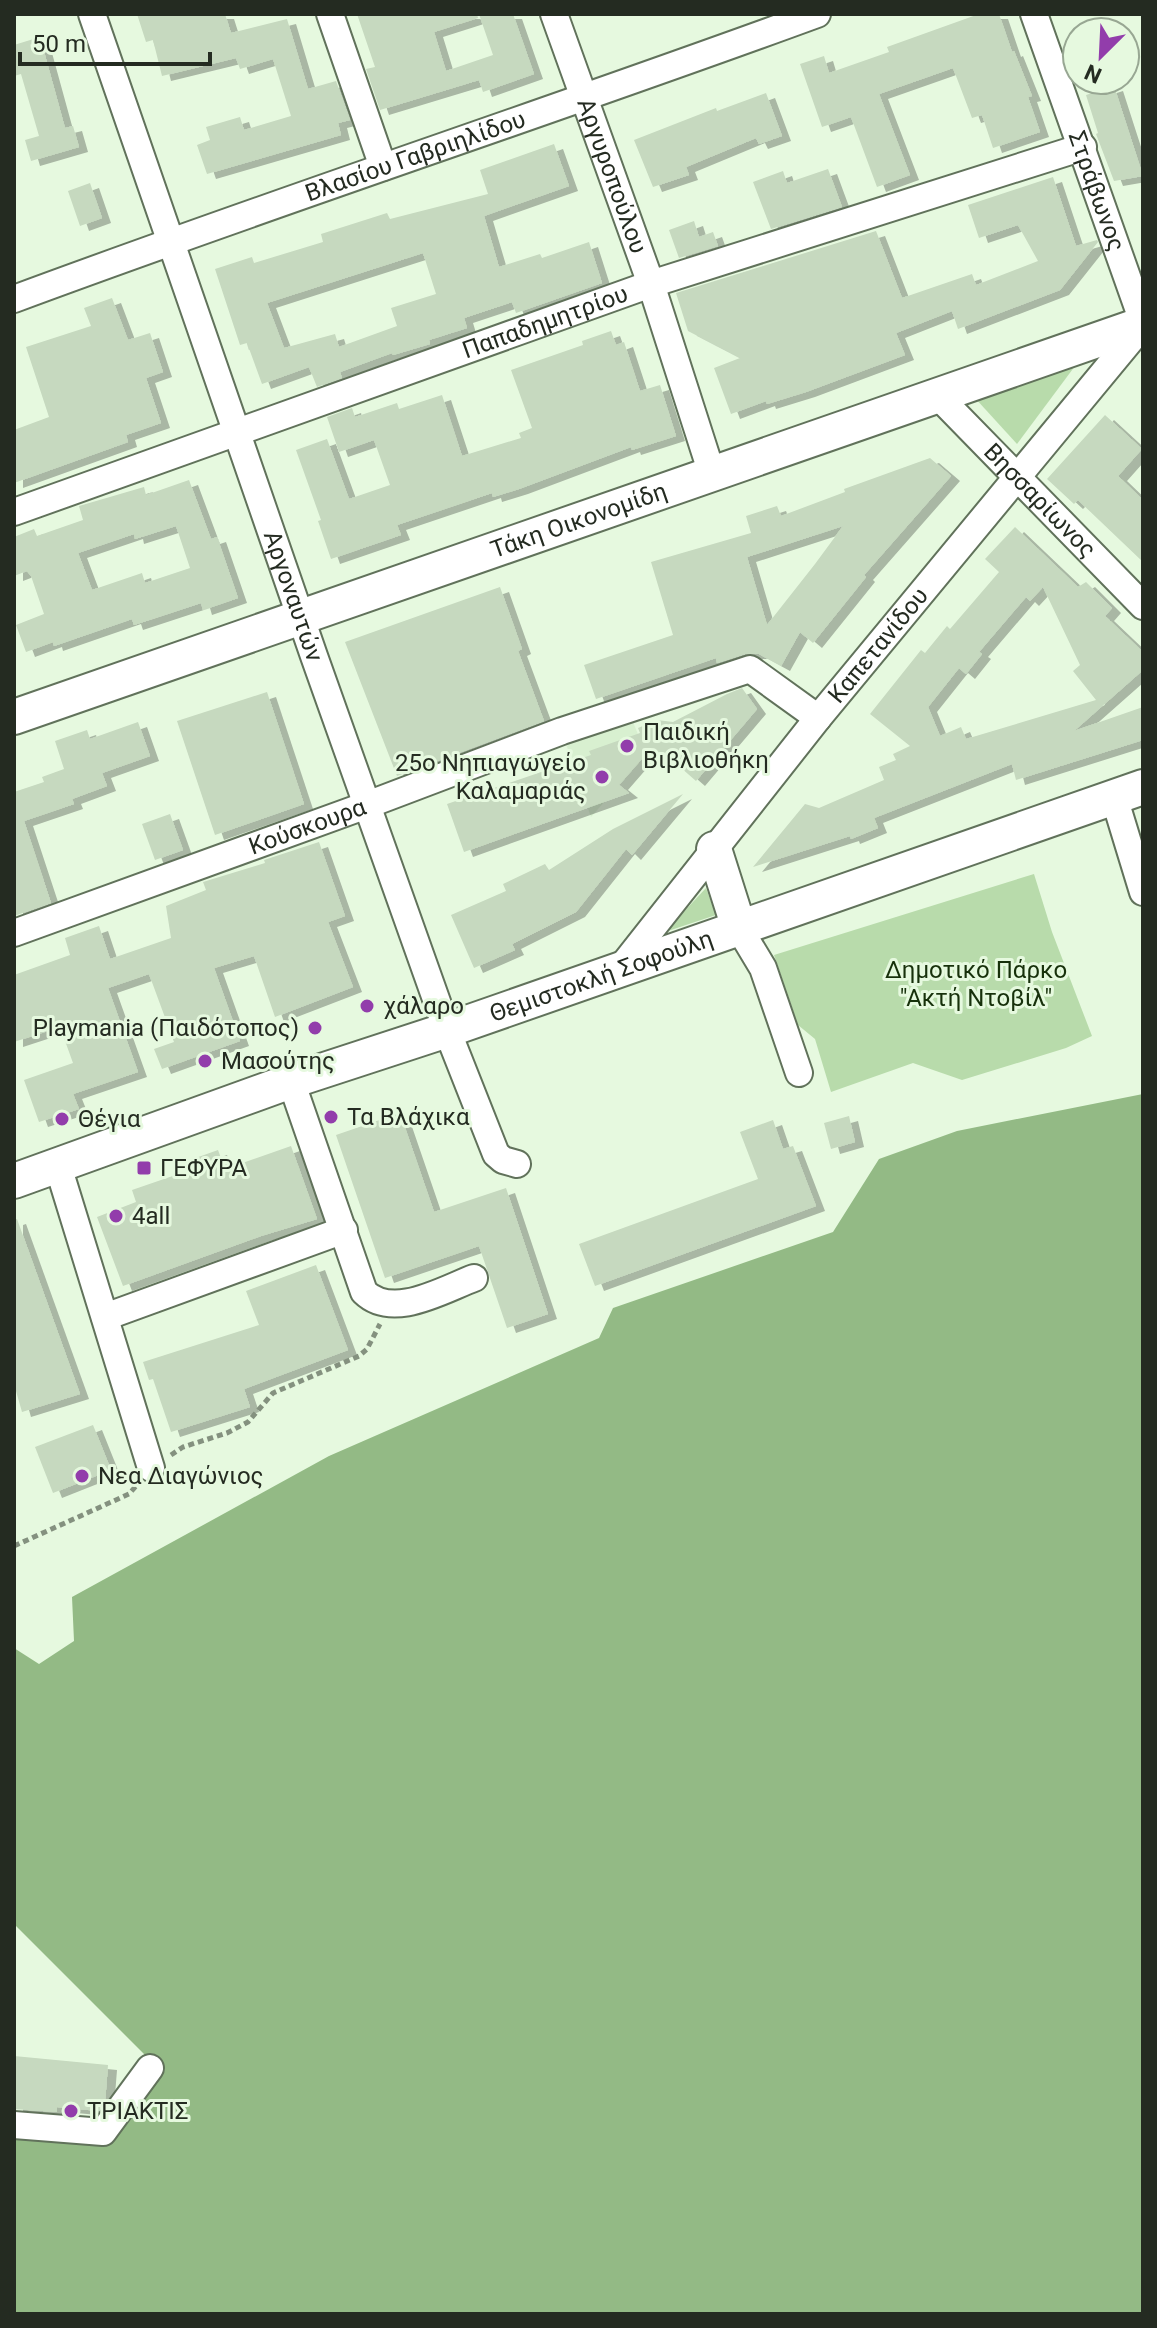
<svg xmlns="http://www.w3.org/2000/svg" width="1157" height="2328" font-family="Roboto,sans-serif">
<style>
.built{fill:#d8f0d0}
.green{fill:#b8dbab}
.water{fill:#93ba85}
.building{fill:#c6d9bf;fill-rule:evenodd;filter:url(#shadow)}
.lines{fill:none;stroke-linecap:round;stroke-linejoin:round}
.minor-casing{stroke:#61725b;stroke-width:30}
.major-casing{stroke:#61725b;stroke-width:38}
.path{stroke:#84917f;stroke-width:5;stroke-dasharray:6 4;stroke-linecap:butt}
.minor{stroke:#fff;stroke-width:26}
.major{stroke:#fff;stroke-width:34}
.poi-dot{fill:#923dab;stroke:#e6f9df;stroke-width:3}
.labels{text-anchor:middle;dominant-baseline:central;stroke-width:6;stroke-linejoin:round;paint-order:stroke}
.street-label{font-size:24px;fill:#242b21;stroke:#e6f9df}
.poi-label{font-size:24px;fill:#242b21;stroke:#e6f9df;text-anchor:start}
.park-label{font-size:24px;fill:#17310b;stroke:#e6f9df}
</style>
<defs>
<filter id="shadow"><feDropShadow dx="9" dy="5" stdDeviation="0" flood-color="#0004"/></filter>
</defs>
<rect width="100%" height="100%" fill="#e6f9df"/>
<path class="built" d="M631,717l15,37 -55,63 -27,-79z"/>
<g class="green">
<path d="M1078,362l-61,82 -42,-46z"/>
<path d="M1034,874l18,58 40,104 -26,12 -104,32 -49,-17 -82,29 -16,-53 -17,-14 -24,-70z"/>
<path d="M706,888l10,27 -51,17z"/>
</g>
<path class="water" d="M1143,1094v1220h-1129v-186l86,10 60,-68 -146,-146v-276l25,16 35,-23 -2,-44 257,-141 270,-118 14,-30 220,-76 46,-73 78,-28z"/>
<g class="building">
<path d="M137,14h88l6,19 56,-14 21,70 28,-8 14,39 -12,3 3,12 -134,39 -10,-29 13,-5 -4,-13 34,-10 4,13 47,-14 -18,-57 -33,10 -4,-11 -74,18 -9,-36 -7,2z"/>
<path d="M357,14h120l1,4 -44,14 12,39 47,-16 -14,-41h34l21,60 -51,18 -4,-12 -99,30 -14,-41 9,-2z"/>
<path d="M979,14h20l13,38 2,-1 18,45 -4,1 12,35 -47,16 -11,-33 -10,3 -19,-50 -74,26 31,81 -33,12 -26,-70 -29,10 -22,-63 24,-8 5,17 60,-21 -2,-5z"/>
<path d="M40,37l25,91 8,-2 6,21 -48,14 -6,-21 14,-4 -18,-62 -7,2v-31z"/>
<path d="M1114,86l29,90 -29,5 -18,-47 2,-1 -12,-38z"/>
<path d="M766,93l16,43 -23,8 -3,-6 -70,29 3,8 -36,12 -19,-47 82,-32 1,3z"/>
<path d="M554,144l15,42 -85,30 15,51 41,-13 2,4 47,-16 13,41 -86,30 -4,-11 -48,16 3,10 -38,12 1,4 -37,11 -1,-2 -52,19 2,6 -25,9 -8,-20 -47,17 -15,-41 -7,2 -25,-76 37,-12 2,6 69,-21 -2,-8 66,-21 3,6 98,-25 -8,-24zM423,253l13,41 -45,14 6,18 -58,21 -4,-13 -51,14 -17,-45z"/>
<path d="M828,169l14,38 -71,22 -18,-47 30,-11 4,12z"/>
<path d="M1053,177l23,69 21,-6 1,2 -38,48 -102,39 -6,-18 -56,22 9,22 -99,37 -39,12 -1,-3 -35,13 -17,-46 26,-10 -52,-27 -12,-38 200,-62 26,67 70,-24 4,11 62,-24 -20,-36 -39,13 -11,-33z"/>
<path d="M90,183l12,35 -22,8 -12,-35z"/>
<path d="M694,221l5,16 14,-5 5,14 -39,12 -10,-28z"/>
<path d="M112,298l16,42 22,-7 13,39 -17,6 15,45 -35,12 2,7 -114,41v-53l35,-13 -23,-70 65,-21 -7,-18z"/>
<path d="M611,331l5,14 8,-3 16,49 20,-6 16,51 -44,14 -1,-3 -112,42 -26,8 -1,-4 -95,32 4,10 -70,24 -13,-38 3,-1 -25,-70 31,-11 22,60 41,-14 -16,-45 -35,12 -12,-35 25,-9 3,9 42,-14 2,6 43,-14 20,61 59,-18 -2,-5 13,-5 -21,-58 72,-25 -1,-4z"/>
<path d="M1105,415l37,34 -24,27 25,24v62l-65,-62 -4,4 -27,-25z"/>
<path d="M930,458l21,18 -87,99 2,2 -53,66 -13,-11 -19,34 -22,-12h-14l-28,9 -1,-5 -120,41 -12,-34 89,-30 -22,-73 100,-29 -5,-17 31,-10 4,10 64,-24 -1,-3zM843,526l-28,38 -48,61 -20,-68z"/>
<path d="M189,480l22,59 6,-2 21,61 -35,12 -2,-7 -67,22 -2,-6 -78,27 -1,-4 -27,10 -10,-27 28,-11 -13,-38 -4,-5 -13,5v-39l20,-8 3,7 46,-16 -4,-14 65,-19 2,8zM176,526l14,42 -45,15 -3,-10 -50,17 -14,-37 56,-19 1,5z"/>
<path d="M1015,527l63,60 8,-5 26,26 -7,8 38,36v18l-69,61 69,-24v33l-127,40 -4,-16 -138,54 4,10 -27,11 -1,-3 -97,31 52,-63 14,4 65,-28 -5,-13 17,-7 -3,-6 17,-8 -40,-32 51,-64 4,3 22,-27 3,3 49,-57 -14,-13zM1043,587l37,78 -7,6 23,29 -130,39 -5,-12 -21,9 -12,-29 31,-39 7,6 16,-20 -3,-2 47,-55 4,4z"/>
<path d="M500,587l22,62 -4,2 26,70 -147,55 -52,-134z"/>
<path d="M742,688l15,21 -61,72 -32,-28 -18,1 -27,31 10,8 -165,59 -17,-48 144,-49 -2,-4 51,-18 -2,-5 19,-8 16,2 54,-28z"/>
<path d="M267,692l37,112 -89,31 -38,-114z"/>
<path d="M138,722l12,34 -48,17 5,13 -35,13 2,5 -50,17 27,82 -37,13v-124l30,-10 -2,-5 22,-8 -9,-28 32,-11 3,9z"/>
<path d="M683,794l-51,61 -6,-6 -50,63 -64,32 3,6 -41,18 -23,-53 55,-24 -3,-7 42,-20 4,6 64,-41z"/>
<path d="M170,814l13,36 -28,10 -13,-36z"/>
<path d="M319,842l26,74 -17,6 25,65 -78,30 -21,-61 -40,12 26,73 -78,28 -8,-20 20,-7 -25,-68 -41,14 30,84 -65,22 6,15 -40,13 -15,-42 49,-17 -13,-36 -46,15v-67l56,-20 -5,-17 34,-12 11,33 61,-21 -5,-32 40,-16 -3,-8 62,-19 -1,-3z"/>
<path d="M400,1113l34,99 72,-24 42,126 -41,14 -28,-82 -94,32 -49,-143z"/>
<path d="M849,1116l6,26 -24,7 -7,-26z"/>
<path d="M773,1120l10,29 10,-3 23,60 -221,80 -16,-42 179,-65 -18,-47z"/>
<path d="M291,1146l26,73 -56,17 -138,50 -26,-69 39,-15 -4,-12 61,-21 -3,-9 28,-10 7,19z"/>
<path d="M17,1219l63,175 -58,18 -8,-28v-164z"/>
<path d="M316,1265l32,85 -104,39 6,18 -79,25 -18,-53 -4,1 -6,-18 116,-37 -13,-34z"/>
<path d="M93,1425l18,45 -58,23 -18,-46z"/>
<path d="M14,2056l94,9 -3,38 -6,8 -42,-4v5l-43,-3z"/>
</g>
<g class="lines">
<g class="minor-casing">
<g id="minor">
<path id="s1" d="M92,14l222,642 133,374 49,124 7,6 14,4"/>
<path d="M330,14l53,153"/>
<path id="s2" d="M554,14l97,270 61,190"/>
<path id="s3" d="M1034,14l109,308"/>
<path id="s4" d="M14,299c266,-99 536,-187 803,-285"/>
<path id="s5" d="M938,396l205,210"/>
<path id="s6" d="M14,512l637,-228 432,-137"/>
<path d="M1114,797l29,95"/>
<path d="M739,928l24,40 36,105"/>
<path id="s7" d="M14,933l353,-128 195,-74 188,-62 68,49"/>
<path id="s8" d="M620,969l198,-251 325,-393"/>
<path d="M291,1081l73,211c29,28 78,-2 110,-14"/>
<path d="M58,1166l93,302"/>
<path d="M105,1317l239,-87"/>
<path d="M14,2125l89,7 47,-64"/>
</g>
</g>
<g class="major-casing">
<g id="major">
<path id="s9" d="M14,717l1129,-393"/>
<path d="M714,849l25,79"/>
<path id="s10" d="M14,1181l277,-100 156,-51 696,-243"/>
</g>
</g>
<g class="path">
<path d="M171,1455l12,-8 44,-14 21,-11 25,-29 86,-37 8,-7 13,-25"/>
<path d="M14,1546l115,-52 8,-9"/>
</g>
<use href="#minor" class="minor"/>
<use href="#major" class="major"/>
</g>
<g class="poi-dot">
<circle cx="627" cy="746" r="8"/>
<circle cx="602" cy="777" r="8"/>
<circle cx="367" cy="1006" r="8"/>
<circle cx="315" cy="1028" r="8"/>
<circle cx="205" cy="1061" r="8"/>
<circle cx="331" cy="1117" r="8"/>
<circle cx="62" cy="1119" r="8"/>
<rect x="136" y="1160" width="16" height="16" rx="4"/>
<circle cx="116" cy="1216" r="8"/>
<circle cx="82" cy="1476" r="8"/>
<circle cx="71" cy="2111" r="8"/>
</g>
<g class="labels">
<g class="street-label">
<text stroke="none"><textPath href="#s4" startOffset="426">Βλασίου Γαβριηλίδου</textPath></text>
<text stroke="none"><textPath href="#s2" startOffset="172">Αργυροπούλου</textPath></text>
<text stroke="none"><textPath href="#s3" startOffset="188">Στράβωνος</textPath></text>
<text stroke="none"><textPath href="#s6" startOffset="564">Παπαδημητρίου</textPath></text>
<text stroke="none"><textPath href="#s5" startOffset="146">Βησσαρίωνος</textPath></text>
<text stroke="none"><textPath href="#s9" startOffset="598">Τάκη Οικονομίδη</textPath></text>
<text stroke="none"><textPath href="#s1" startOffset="616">Αργοναυτών</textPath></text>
<text stroke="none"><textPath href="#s8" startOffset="414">Καπετανίδου</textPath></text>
<text stroke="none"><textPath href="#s7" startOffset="312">Κούσκουρα</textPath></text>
<text stroke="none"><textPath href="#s10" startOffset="622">Θεμιστοκλή Σοφούλη</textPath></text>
</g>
<g class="poi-label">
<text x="643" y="732">Παιδική<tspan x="643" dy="28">Βιβλιοθήκη</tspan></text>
<text x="586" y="763" text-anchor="end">25ο Νηπιαγωγείο<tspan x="586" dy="28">Καλαμαριάς</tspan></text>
<text x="383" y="1006">χάλαρο</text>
<text x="299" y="1028" text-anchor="end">Playmania (Παιδότοπος)</text>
<text x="221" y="1061">Μασούτης</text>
<text x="347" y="1117">Τα Βλάχικα</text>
<text x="78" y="1119">Θέγια</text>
<text x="160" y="1168">ΓΕΦΥΡΑ</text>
<text x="132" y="1216">4all</text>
<text x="98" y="1476">Νεα Διαγώνιος</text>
<text x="87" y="2111">ΤΡΙΑΚΤΙΣ</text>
</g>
<g class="park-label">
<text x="976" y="970">Δημοτικό Πάρκο<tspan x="976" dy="28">"Ακτή Ντοβίλ"</tspan></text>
</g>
</g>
<rect width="1157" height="2328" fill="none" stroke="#242b21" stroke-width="32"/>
<g transform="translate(1101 56) rotate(204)"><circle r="38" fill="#e6f9df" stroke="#98a793" stroke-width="2"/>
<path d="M0-6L14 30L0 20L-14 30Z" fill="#923dab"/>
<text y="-12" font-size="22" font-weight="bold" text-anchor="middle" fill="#242b21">N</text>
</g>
<path d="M20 52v12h190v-12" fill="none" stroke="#242b21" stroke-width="4"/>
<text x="32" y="52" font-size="24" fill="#242b21" stroke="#e6f9df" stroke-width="6" paint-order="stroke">50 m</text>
</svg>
